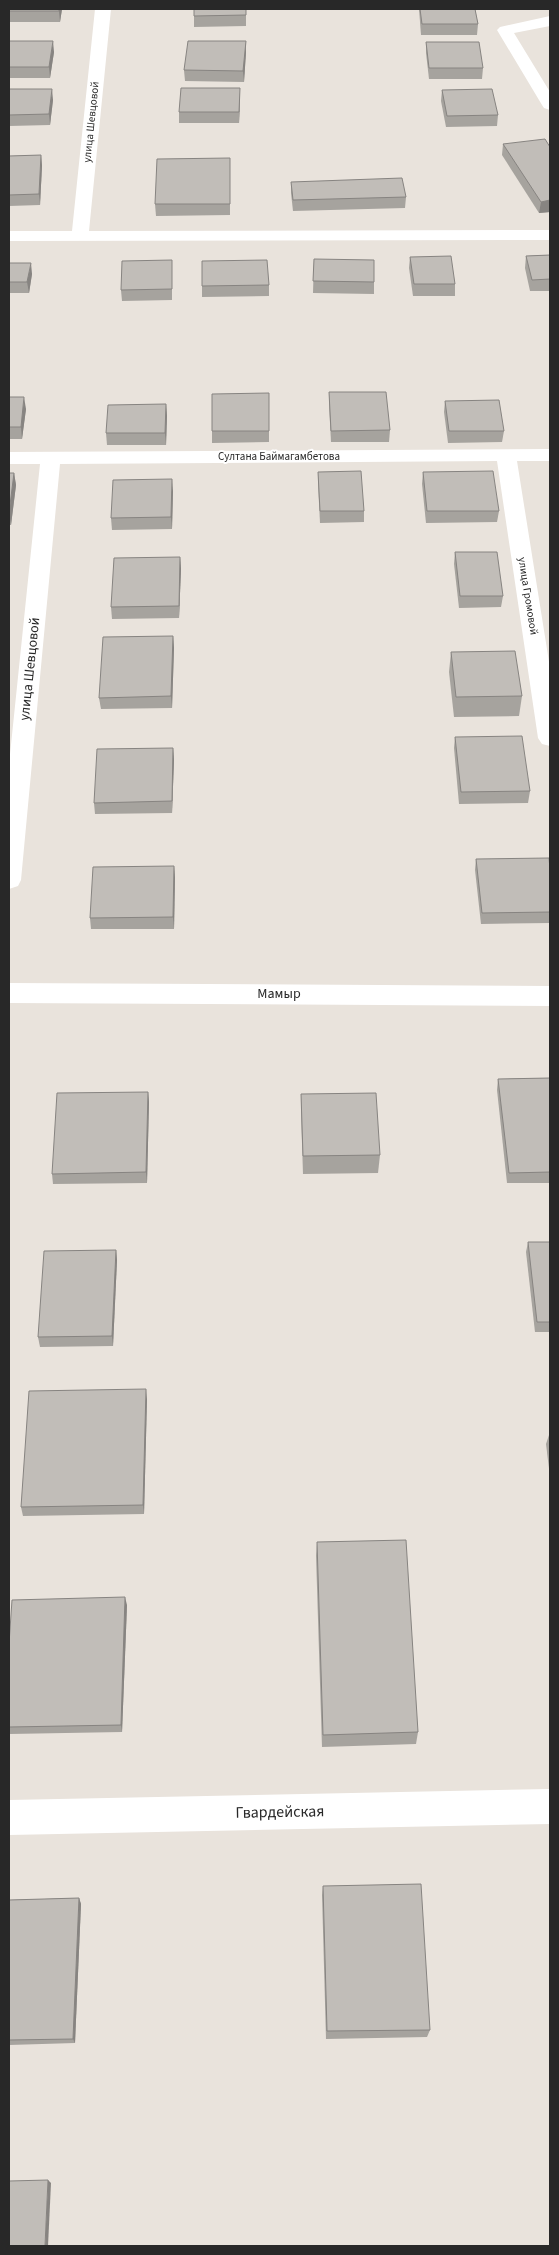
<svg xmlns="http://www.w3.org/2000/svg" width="559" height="2255" font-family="'Source Sans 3',sans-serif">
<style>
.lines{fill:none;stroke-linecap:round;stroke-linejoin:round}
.minor{fill:#fff;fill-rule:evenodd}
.wall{fill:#a6a39e}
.shaded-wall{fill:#878481}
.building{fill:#c1bdb8;stroke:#878481}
.labels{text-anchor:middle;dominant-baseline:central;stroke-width:4;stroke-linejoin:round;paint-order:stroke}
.far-street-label{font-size:11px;fill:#282828;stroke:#fff}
.street-label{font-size:14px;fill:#282828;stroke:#fff}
.near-street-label{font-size:16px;fill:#282828;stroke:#fff}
</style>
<rect width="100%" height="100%" fill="#e9e3dc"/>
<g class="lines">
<g class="minor">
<path d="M95,9h16l-22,222 461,-1v10l-541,1v-10h63z"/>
<path d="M550,16v10l-36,7 36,59v18l-6,-2 -2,-3 -45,-75 3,-3z"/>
<path d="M550,449v12h-33l33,207v78l-8,-2 -4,-6 -41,-277 -437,3 -39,416 -3,6 -9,3v-125l31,-300h-31v-12z"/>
<path d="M9,983l541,3v20l-541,-3z"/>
<path d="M550,1789v35l-541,11v-35z"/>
</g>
</g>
<g class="wall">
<path d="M9,9h53l-2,13h-51z"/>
<path d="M194,9h52v17l-52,1z"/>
<path d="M419,9h56l3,15 -1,11h-56z"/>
<path d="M9,41l45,11 -4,26h-41z"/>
<path d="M246,41v11l-2,30 -59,-1 -1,-11z"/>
<path d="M426,42l57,26 -1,11h-53l-3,-26z"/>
<path d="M9,89l44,11 -3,25 -41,1z"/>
<path d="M442,90l56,25 -1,11 -51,1 -5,-26z"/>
<path d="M240,99l-1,24h-60v-11z"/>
<path d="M503,144l47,3v65l-11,1 -37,-58z"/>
<path d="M41,155l1,11 -2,39 -31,1v-50z"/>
<path d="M230,158v57l-74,1 -1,-12z"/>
<path d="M291,182l115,15 -1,11 -112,3 -2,-18z"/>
<path d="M550,255v36h-20l-5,-23 1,-12z"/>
<path d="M410,257l45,27v12h-42l-4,-28z"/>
<path d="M314,259l60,23v12l-61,-1z"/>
<path d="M202,261l67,24v11l-67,1z"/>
<path d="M9,263l23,11 -3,19h-20z"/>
<path d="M172,272v28l-50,1 -1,-11z"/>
<path d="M329,392l61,38 -1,12h-58l-2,-38z"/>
<path d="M269,393v49l-57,1v-12z"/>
<path d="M9,397l17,12 -4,30h-13z"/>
<path d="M445,401l59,30 -2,11 -54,1 -4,-31z"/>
<path d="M166,404l1,12 -1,29h-59l-1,-12z"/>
<path d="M318,472l46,39v11l-44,1 -2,-40z"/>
<path d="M423,472l76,39 -2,11 -71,1 -4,-39z"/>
<path d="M9,473h5l2,12 -5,40h-2z"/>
<path d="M173,491l-1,38 -60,1 -1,-12z"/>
<path d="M455,552l48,44 -2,11 -42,1 -5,-44z"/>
<path d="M180,557l1,12 -2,49 -67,1 -1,-12z"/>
<path d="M173,636l1,12 -2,60 -71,1 -2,-11z"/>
<path d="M451,652l71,44 -3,20 -65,1 -5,-45z"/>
<path d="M455,737l75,54 -2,12 -69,1 -5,-56z"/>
<path d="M173,748l1,12 -2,53 -77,1 -1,-11z"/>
<path d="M476,859l74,10v54l-69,1 -6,-54z"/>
<path d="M174,866l1,12 -1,51h-83l-1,-11z"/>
<path d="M550,1078v105h-43l-10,-93 1,-11z"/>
<path d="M148,1092l1,10 -2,81 -94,1 -1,-10z"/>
<path d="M301,1094l79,61 -2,18 -75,1 -2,-62z"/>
<path d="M528,1242h22v90h-15l-9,-80z"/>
<path d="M116,1250l1,10 -4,86 -73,1 -2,-10z"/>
<path d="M147,1399l-3,115 -121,2 -2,-9z"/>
<path d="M549,1435h1v42l-4,-33z"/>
<path d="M317,1542l101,190 -2,12 -94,3 -6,-191z"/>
<path d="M127,1605l-5,127 -113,2v-90z"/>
<path d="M323,1886l107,144 -3,7 -101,2 -4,-144z"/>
<path d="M79,1898l2,6 -6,139 -66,2v-145z"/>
</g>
<g class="shaded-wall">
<path d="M59,9h3l-2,13 -1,-11z"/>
<path d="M53,41l1,11 -4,26 -1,-11z"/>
<path d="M246,41v11l-2,30 -1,-11z"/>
<path d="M240,88v11l-1,24v-11z"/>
<path d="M52,89l1,11 -3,25 -1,-11z"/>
<path d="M41,155l1,11 -2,39 -1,-11z"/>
<path d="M550,200v12l-11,1 2,-11z"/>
<path d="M31,263l1,11 -3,19 -2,-11z"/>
<path d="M24,397l2,12 -4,30 -1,-12z"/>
<path d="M166,404l1,12 -1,29 -1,-12z"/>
<path d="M14,473l2,12 -5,40 -2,-12z"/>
<path d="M172,479l1,12 -1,38 -1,-12z"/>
<path d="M180,557l1,12 -2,49v-12z"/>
<path d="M173,636l1,12 -2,60 -1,-12z"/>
<path d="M173,748l1,12 -2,53v-12z"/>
<path d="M174,866l1,12 -1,51 -1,-12z"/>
<path d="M148,1092l1,10 -2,81 -1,-11z"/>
<path d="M116,1250l1,10 -4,86 -1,-10z"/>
<path d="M146,1389l1,10 -3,115 -1,-9z"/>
<path d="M125,1597l2,8 -5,127 -1,-7z"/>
<path d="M79,1898l2,6 -6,139 -2,-4z"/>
<path d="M48,2180l3,3 -3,63h-3z"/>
</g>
<g class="building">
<rect x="9" y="9" width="50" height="2"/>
<path d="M194,9h52v6l-52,1z"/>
<path d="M420,9h55l3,15h-56z"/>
<path d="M9,41h44l-4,26h-40z"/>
<path d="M188,41h58l-3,30 -59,-1z"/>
<path d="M426,42h53l4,26h-54z"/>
<path d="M181,88h59l-1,24h-60z"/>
<path d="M9,89h43l-3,25 -40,1z"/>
<path d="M492,89l6,26 -51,1 -5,-26z"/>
<path d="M545,139l5,8v53l-9,2 -38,-58z"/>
<path d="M41,155l-2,39 -30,1v-39z"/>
<path d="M230,158v46h-75l2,-45z"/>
<path d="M402,178l4,19 -113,3 -2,-18z"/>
<path d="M550,255v24l-18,1 -6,-24z"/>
<path d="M451,256l4,28h-41l-4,-27z"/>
<path d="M314,259l60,1v22l-61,-1z"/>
<path d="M172,260v29l-51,1 1,-29z"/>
<path d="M267,260l2,25 -67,1v-25z"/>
<path d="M9,263h22l-4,19h-18z"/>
<path d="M329,392h57l4,38 -59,1z"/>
<path d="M269,393v38h-57v-37z"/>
<path d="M9,397h15l-3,30h-12z"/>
<path d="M499,400l5,31h-55l-4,-30z"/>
<path d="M166,404l-1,29h-59l2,-28z"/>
<path d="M361,471l3,40h-44l-2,-39z"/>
<path d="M493,471l6,40h-72l-4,-39z"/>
<path d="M9,473h5l-5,40z"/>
<path d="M172,479l-1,38 -60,1 2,-38z"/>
<path d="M455,552h42l6,44h-43z"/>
<path d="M180,557l-1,49 -68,1 3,-49z"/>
<path d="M173,636l-2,60 -72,2 4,-61z"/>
<path d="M515,651l7,45 -66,1 -5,-45z"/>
<path d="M522,736l8,55 -69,1 -6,-55z"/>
<path d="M173,748l-1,53 -78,2 3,-54z"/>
<path d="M549,858l1,11v43l-68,1 -6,-54z"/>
<path d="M174,866l-1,51 -83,1 3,-51z"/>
<path d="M550,1078v94l-41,1 -11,-94z"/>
<path d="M148,1092l-2,80 -94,2 5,-81z"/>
<path d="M376,1093l4,62 -77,1 -2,-62z"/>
<path d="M528,1242h22v80h-13z"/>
<path d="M116,1250l-4,86 -74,1 6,-86z"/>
<path d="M146,1389l-3,116 -122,2 8,-116z"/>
<path d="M406,1540l12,192 -95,3 -6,-193z"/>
<path d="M125,1597l-4,128 -112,2v-83l3,-44z"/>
<path d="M421,1884l9,146 -103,1 -4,-145z"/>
<path d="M79,1898l-6,141 -64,1v-140z"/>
<path d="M48,2180l-3,66h-36v-65z"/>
</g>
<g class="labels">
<g class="far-street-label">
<text transform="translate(91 122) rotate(-84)">улица Шевцовой</text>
<text x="279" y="456">Султана Баймагамбетова</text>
<text transform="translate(528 596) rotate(81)">улица Громовой</text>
</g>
<g class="street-label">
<text transform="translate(30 669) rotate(-84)">улица Шевцовой</text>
<text x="279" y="994">Мамыр</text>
</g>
<g class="near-street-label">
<text transform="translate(280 1812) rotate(-1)">Гвардейская</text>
</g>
</g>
<rect width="559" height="2255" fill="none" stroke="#282828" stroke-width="20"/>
</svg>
